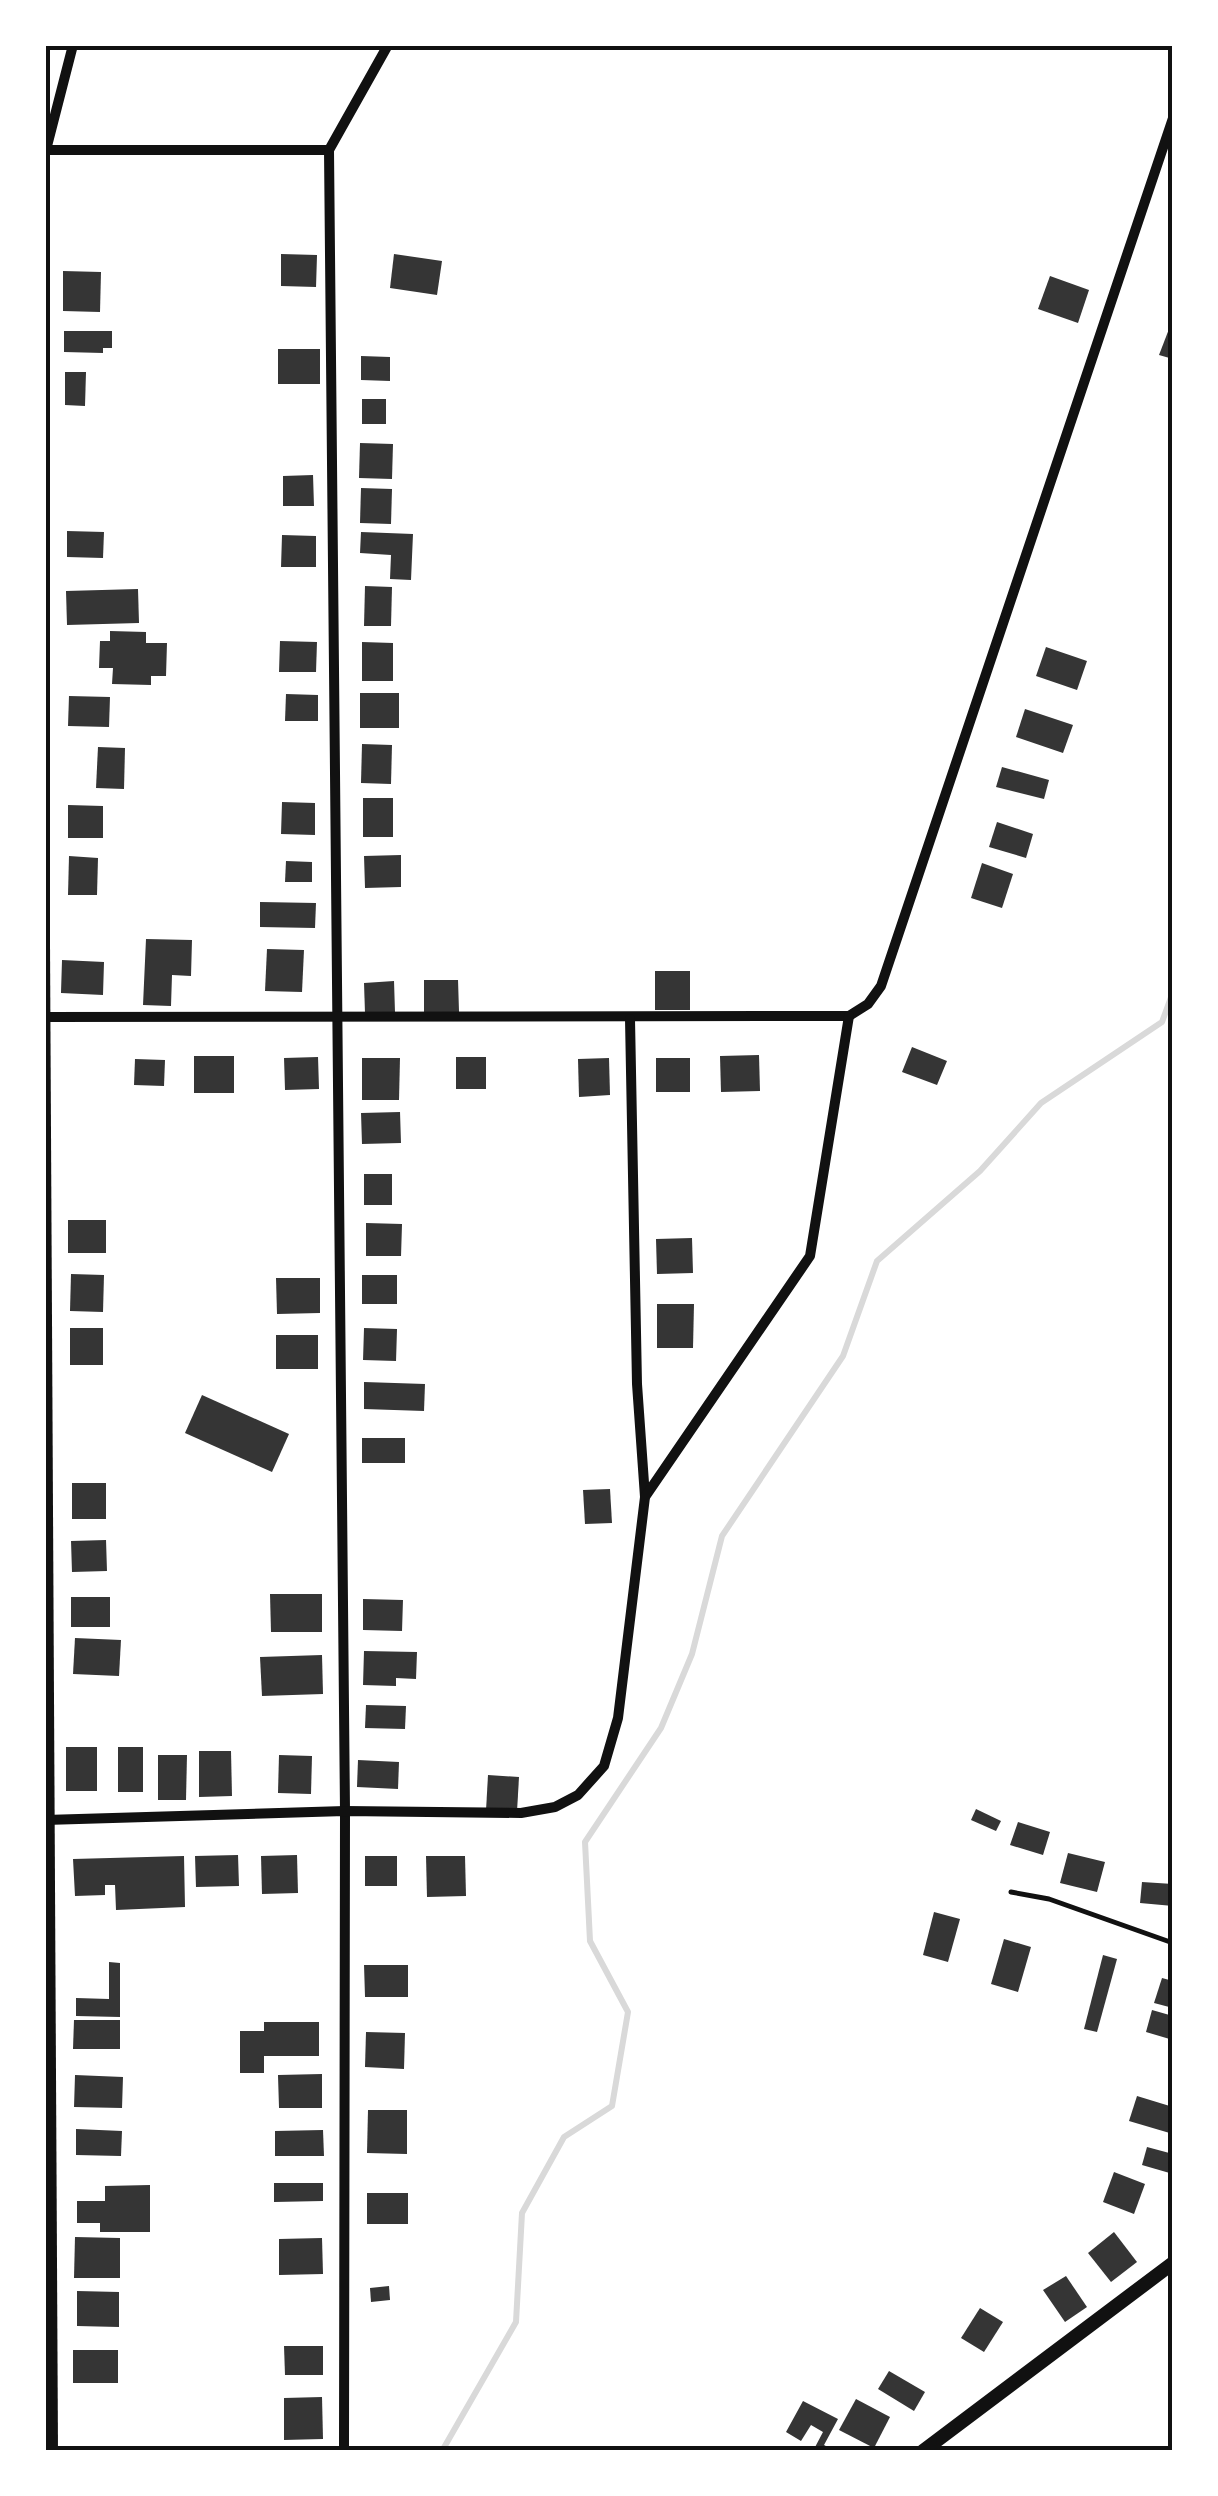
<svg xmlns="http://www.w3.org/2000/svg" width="1218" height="2496" font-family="Mulish,sans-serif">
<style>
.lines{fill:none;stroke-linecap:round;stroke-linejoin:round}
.stream{stroke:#d9d9d9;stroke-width:6}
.building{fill:#353535}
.service{stroke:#111;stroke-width:5}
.minor{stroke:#111;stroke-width:10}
.secondary{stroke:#111;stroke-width:14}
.neatline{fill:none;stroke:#111;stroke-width:4}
</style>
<rect width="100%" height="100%" fill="#fff"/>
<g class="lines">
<path class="stream" d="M442,2451l74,-129 6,-109 42,-76 48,-31 16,-94 -38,-71 -5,-99 76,-114 31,-74 30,-118 121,-180 34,-95 103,-90 61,-68 121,-81 11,-30"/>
</g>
<g class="building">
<path d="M281,254l36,1 -1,32 -35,-1z"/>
<path d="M394,254l48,7 -5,34 -47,-7z"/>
<path d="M63,271l38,1 -1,40 -37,-1z"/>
<path d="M1050,276l39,14 -11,33 -40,-14z"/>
<path d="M1169,329l4,2v28l-14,-4z"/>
<path d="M64,331h48v17h-9v5l-39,-1z"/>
<rect x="278" y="349" width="42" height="35"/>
<path d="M361,356l29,1v24l-29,-1z"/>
<path d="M65,372h21l-1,34 -20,-1z"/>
<rect x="362" y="399" width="24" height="25"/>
<path d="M360,443l33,1 -1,35 -33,-1z"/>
<path d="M313,475l1,31h-31v-30z"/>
<path d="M361,488l31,1 -1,35 -31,-1z"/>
<path d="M67,531l37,1 -1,26 -36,-1z"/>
<path d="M361,532l52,2 -2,46 -21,-1 1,-24 -31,-2z"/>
<path d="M282,535l34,1v31h-35z"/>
<path d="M365,586l27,1 -1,39h-27z"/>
<path d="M138,589l1,34 -72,2 -1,-34z"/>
<path d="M110,631l36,1v11h21l-1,33h-15v9l-39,-1 1,-16h-14l1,-27h10z"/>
<path d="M280,641l37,1 -1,30h-37z"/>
<path d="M362,642l31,1v38h-31z"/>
<path d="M1046,647l41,14 -10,29 -41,-14z"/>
<rect x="360" y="693" width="39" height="35"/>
<path d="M286,694l32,1v26h-33z"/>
<path d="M69,696l41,1 -1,30 -41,-1z"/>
<path d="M1025,709l48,16 -10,28 -47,-16z"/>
<path d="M362,744l30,1 -1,39 -30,-1z"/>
<path d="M98,747l27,1 -1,41 -28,-1z"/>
<path d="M1002,767l47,13 -5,19 -48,-12z"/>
<rect x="363" y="798" width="30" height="39"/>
<path d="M282,802l33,1v32l-34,-1z"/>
<path d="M68,805l35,1v32h-35z"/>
<path d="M997,822l36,12 -7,24 -37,-11z"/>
<path d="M401,855v32l-36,1 -1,-32z"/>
<path d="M69,856l29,2 -1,37h-29z"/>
<path d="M286,861l26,1v20h-27z"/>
<path d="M982,863l31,11 -11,34 -31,-10z"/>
<path d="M260,902l56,1 -1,25 -55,-1z"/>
<path d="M146,939l46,1 -1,36 -19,-1 -1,31 -28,-1z"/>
<path d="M267,949l37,1 -2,42 -37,-1z"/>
<path d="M62,960l42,2 -1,33 -42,-2z"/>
<rect x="655" y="971" width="35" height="39"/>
<path d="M424,980h34l1,32h-35z"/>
<path d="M394,981l1,31 -30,1 -1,-30z"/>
<path d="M912,1047l35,14 -10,24 -35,-13z"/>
<path d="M759,1055l1,36 -39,1 -1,-36z"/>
<rect x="194" y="1056" width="40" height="37"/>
<path d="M318,1057l1,32 -34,1 -1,-32z"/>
<rect x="456" y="1057" width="30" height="32"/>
<path d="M362,1058h38l-1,42h-37z"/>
<path d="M609,1058l1,37 -31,2 -1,-38z"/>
<rect x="656" y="1058" width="34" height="34"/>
<path d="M135,1059l30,1 -1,26 -30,-1z"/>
<path d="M400,1112l1,31 -39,1 -1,-31z"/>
<rect x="364" y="1174" width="28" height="31"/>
<rect x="68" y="1220" width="38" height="33"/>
<path d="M366,1223l36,1 -1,32h-35z"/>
<path d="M692,1238l1,35 -36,1 -1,-35z"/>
<path d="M71,1274l33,1 -1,37 -33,-1z"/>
<rect x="362" y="1275" width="35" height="29"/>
<path d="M276,1278h44v35l-43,1z"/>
<path d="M657,1304h37l-1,44h-36z"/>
<rect x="70" y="1328" width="33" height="37"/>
<path d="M364,1328l33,1 -1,32 -33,-1z"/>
<rect x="276" y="1335" width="42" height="34"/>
<path d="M364,1382l61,2 -1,27 -60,-2z"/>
<path d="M202,1395l87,39 -17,38 -87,-39z"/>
<rect x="362" y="1438" width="43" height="25"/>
<rect x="72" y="1483" width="34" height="36"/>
<path d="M610,1489l2,34 -27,1 -2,-34z"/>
<path d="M106,1540l1,31 -35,1 -1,-31z"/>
<path d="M270,1594h52v38h-51z"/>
<rect x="71" y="1597" width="39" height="30"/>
<path d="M363,1599l40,1 -1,31 -39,-1z"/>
<path d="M75,1638l46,2 -2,36 -46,-2z"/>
<path d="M364,1651l53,1 -1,27 -20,-1v8l-33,-1z"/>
<path d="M322,1655l1,39 -61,2 -2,-39z"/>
<path d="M366,1705l40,1 -1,23 -40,-1z"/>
<rect x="66" y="1747" width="31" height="44"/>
<rect x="118" y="1747" width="25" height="45"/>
<path d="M199,1751h32l1,45 -33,1z"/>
<path d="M158,1755h29l-1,45h-28z"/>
<path d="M279,1755l33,1 -1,38 -33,-1z"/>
<path d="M358,1760l41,2 -1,27 -41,-2z"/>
<path d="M488,1775l31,2 -2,35 -31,-1z"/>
<path d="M976,1809l25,12 -5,10 -25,-11z"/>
<path d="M1018,1822l32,10 -7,23 -33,-10z"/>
<path d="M1068,1853l37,9 -8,30 -37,-9z"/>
<path d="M238,1855l1,31 -43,1 -1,-31z"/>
<path d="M297,1855l1,38 -36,1 -1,-38z"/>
<path d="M184,1856l1,51 -69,3 -1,-25h-10v10l-30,1 -2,-37z"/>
<rect x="365" y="1856" width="32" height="30"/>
<path d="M426,1856h39l1,40 -39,1z"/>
<path d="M1142,1882l31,2v22l-33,-3z"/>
<path d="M934,1912l26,7 -12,43 -25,-7z"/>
<path d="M1004,1939l27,8 -13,45 -27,-8z"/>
<path d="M1103,1955l14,4 -20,73 -13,-3z"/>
<path d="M109,1962l11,1v54l-44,-1v-18l33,1z"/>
<path d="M364,1965h44v32h-43z"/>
<path d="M1162,1978l11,3v27l-19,-5z"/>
<path d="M1152,2010l21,6v24l-27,-8z"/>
<path d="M74,2020h46v29h-47z"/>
<path d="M264,2022h55v34h-55v17h-24v-42h24z"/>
<path d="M366,2032l39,1 -1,36 -39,-2z"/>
<path d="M322,2074v34h-43l-1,-33z"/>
<path d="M75,2075l48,2 -1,31 -48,-1z"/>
<path d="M1137,2096l36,11v27l-44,-13z"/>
<path d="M368,2110h39v44l-40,-1z"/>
<path d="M76,2129l46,2 -1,25 -45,-1z"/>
<path d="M323,2130l1,26h-49v-25z"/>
<path d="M1147,2147l26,7v20l-31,-9z"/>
<path d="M1114,2172l31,12 -11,30 -31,-12z"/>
<path d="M274,2183h49v18l-49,1z"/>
<path d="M150,2185v47h-50v-9h-23v-22h28v-15z"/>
<rect x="367" y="2193" width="41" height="31"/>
<path d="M1114,2232l23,30 -26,20 -23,-29z"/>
<path d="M75,2237l45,1v40h-46z"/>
<path d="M322,2238l1,36 -44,1v-36z"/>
<path d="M1066,2276l21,31 -22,15 -22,-32z"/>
<path d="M389,2286l1,14 -19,2 -1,-14z"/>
<path d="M77,2291l42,1v35l-42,-1z"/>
<path d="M980,2308l23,14 -19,30 -23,-14z"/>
<path d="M284,2346h39v29h-38z"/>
<rect x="73" y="2350" width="45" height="33"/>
<path d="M889,2371l36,21 -11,19 -36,-22z"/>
<path d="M322,2397l1,42 -39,1v-42z"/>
<path d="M856,2399l34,18 -16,31 -35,-18z"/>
<path d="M803,2401l35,18 -14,26 11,6h-22l10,-19 -12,-7 -10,16 -15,-9z"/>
</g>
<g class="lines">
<path class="service" d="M1011,1892l38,7 124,44"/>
<g class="minor">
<path d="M45,150h284l59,-105"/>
<path d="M46,150l27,-105"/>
<path d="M329,150l16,1661 -1,640"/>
<path d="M45,943l8,1508"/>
<path d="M849,1016l19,-12 13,-18 292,-868"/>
<path d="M45,1017l804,-1"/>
<path d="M630,1019l7,365 8,113"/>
<path d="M45,1820l300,-9 176,2 34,-6 23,-12 26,-29 14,-48 27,-221 165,-241 39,-240"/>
</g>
<path class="secondary" d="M923,2451l250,-188"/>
</g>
<rect width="1218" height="2496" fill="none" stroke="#ffffff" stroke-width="95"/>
<rect x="48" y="48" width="1122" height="2400" class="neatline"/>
</svg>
